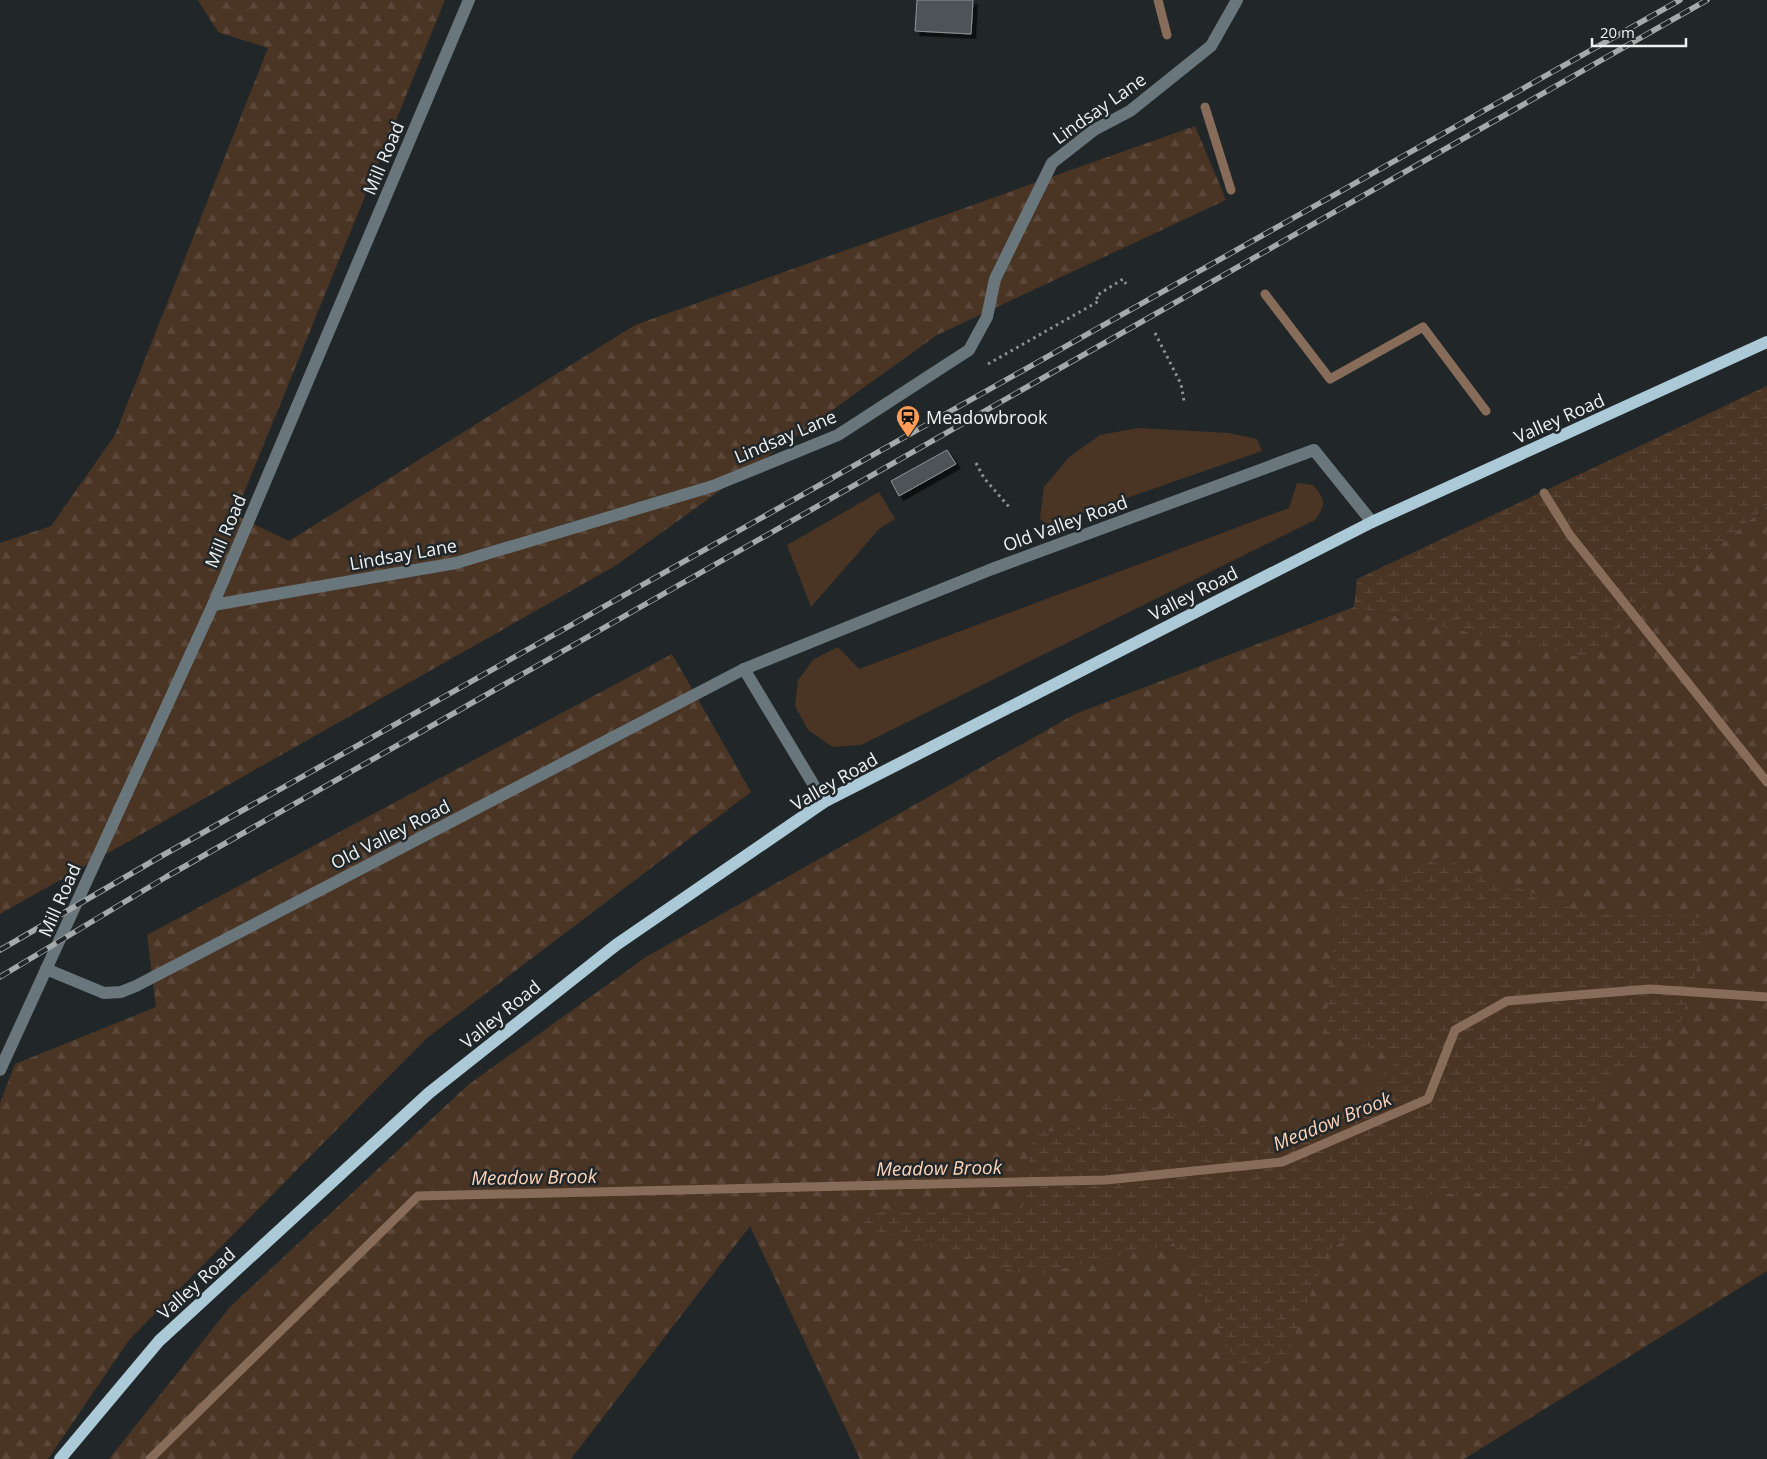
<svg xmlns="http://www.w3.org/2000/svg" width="1767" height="1459" font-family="'Open Sans',sans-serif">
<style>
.grass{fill:#4a3424}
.forest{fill:url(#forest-firs)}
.wetland{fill:url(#wetland-marsh)}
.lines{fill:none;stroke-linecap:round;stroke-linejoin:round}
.stream{stroke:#886c5a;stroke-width:9}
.building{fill:#4d5356;stroke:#8e9598;filter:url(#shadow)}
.path{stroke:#8c9192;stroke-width:3;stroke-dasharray:2.5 4;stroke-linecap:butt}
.minor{stroke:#69777d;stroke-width:12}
.major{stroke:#abc9d7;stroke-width:12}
.rail-casing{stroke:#a4a9aa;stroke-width:5.5}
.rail{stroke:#212729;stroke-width:4;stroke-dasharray:11;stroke-linecap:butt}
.labels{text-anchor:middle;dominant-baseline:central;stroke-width:5;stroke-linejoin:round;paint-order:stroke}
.street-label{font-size:18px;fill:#eef2f3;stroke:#212729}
.poi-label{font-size:18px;fill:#eef2f3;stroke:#212729;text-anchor:start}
.water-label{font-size:19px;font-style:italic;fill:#fed4b9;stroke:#212729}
</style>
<defs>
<pattern id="forest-firs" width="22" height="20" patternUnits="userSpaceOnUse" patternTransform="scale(1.25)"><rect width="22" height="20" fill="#4a3424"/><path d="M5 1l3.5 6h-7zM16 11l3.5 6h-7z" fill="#5c483a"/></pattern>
<pattern id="wetland-marsh" width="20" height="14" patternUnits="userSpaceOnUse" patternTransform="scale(1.25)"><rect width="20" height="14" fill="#4a3424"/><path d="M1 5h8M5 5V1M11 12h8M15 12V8" fill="none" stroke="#5c483a"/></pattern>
<filter id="shadow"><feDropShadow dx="4.5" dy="4.5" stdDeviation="0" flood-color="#0009"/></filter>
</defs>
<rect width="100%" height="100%" fill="#212729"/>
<g class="grass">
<path d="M1138,428l91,5 28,6 5,12 -213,74 -9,-6 4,-32 24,-29 32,-23z"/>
<path d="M1297,483l16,2c12,14 14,19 2,35l-454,225 -28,2 -25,-17 -13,-24 3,-26 16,-21 24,-12 21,22 430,-161z"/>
<path d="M879,492l16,27 -16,10 -68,78 -24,-62z"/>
</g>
<g class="forest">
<path d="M198,0h247l-210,515 54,26 346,-216 560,-199 31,74 -289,135 -322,231 -615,348v-371l51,-17 64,-91 153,-387 -50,-16z"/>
<path d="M1767,506v765l-303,188h-604l-110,-233 -179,233h-462l121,-152 238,-222 178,-128 429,-243 279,-107 229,50z"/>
<path d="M672,654l79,138 -324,246 -298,302 -81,119h-48v-356l15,-39 141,-57 -9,-72z"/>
</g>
<g class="wetland">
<path d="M1767,386v120l-184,152 -229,-51 3,-28z"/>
<path d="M1439,857l143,55 130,6 -32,107 -84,71 -30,96 -134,2 -104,56 -41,104 -44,21 -69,-132 -142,33 -170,-49 2,-15 157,1 13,-81 60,-3 19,-43 71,34 84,27 95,-52 36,-37 -73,-27 3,-49 11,-78z"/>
</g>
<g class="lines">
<g class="stream">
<path d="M1158,0l9,35"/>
<path d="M1205,107l26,83"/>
<path d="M1265,294l65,85 93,-52 63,84"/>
<path d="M1544,493l26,42 197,247"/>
<path d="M150,1459l268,-263 688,-16 176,-18 146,-63 27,-69 52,-29 143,-12 117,8"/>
</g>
</g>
<g class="building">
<path d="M917,0h56l-2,34 -56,-3z"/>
<path d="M947,450l9,14 -57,32 -8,-15z"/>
</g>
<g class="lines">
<g class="path">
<path d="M1155,333l26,51 3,17"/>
<path d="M988,364l111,-63 -3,-5 27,-17 3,5"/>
<path d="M976,463l8,15 26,30"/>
</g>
<g class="minor">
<path d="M213,605l243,-42 257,-77 125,-51 131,-85 18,-33 8,-38 57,-116 42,-33 36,-19 81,-65 26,-46"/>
<path d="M744,669l80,133"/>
<path d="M46,969l58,24 17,-1 15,-6 608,-317 248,-100 322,-119 58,72"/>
<path d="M0,1070l213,-465 256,-605"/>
</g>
<path class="major" d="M60,1459l99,-118 270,-248 187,-148 208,-143 548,-280 395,-180"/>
<g class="rail-casing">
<g id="rail">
<path d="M0,950l158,-92 1522,-858"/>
<path d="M0,977l166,-100 1541,-877"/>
</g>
</g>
<use href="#rail" class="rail"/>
</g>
<defs>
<g id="station-pin" transform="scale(1.25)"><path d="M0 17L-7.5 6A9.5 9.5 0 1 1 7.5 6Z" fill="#fd9c56" stroke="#212729"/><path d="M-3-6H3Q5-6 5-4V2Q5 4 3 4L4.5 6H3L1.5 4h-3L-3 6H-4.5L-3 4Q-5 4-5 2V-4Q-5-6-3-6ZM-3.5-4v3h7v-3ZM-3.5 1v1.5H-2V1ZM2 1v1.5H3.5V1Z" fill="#111"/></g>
</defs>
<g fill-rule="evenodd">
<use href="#station-pin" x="908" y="417"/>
</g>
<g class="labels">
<g class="street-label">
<text transform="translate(1099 108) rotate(-35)">Lindsay Lane</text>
<text transform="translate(383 158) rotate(-67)">Mill Road</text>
<text transform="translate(1559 418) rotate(-24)">Valley Road</text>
<text transform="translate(785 436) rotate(-23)">Lindsay Lane</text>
<text transform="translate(1065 523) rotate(-20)">Old Valley Road</text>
<text transform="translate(225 531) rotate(-67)">Mill Road</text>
<text transform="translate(403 554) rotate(-10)">Lindsay Lane</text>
<text transform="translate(1193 593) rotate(-27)">Valley Road</text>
<text transform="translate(834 781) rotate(-30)">Valley Road</text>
<text transform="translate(390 834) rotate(-27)">Old Valley Road</text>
<text transform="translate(59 900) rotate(-66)">Mill Road</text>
<text transform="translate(500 1014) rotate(-39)">Valley Road</text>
<text transform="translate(196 1283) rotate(-42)">Valley Road</text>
</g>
<g class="poi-label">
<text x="926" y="417">Meadowbrook</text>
</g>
<g class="water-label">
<text transform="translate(1332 1121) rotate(-22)">Meadow Brook</text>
<text transform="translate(939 1168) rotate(-1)">Meadow Brook</text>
<text transform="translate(534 1177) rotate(-1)">Meadow Brook</text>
</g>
</g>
<path d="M1592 38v8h94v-8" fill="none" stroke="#eef2f3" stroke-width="2.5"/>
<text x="1600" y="38" font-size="15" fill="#eef2f3" stroke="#212729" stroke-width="4" paint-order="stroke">20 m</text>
</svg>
